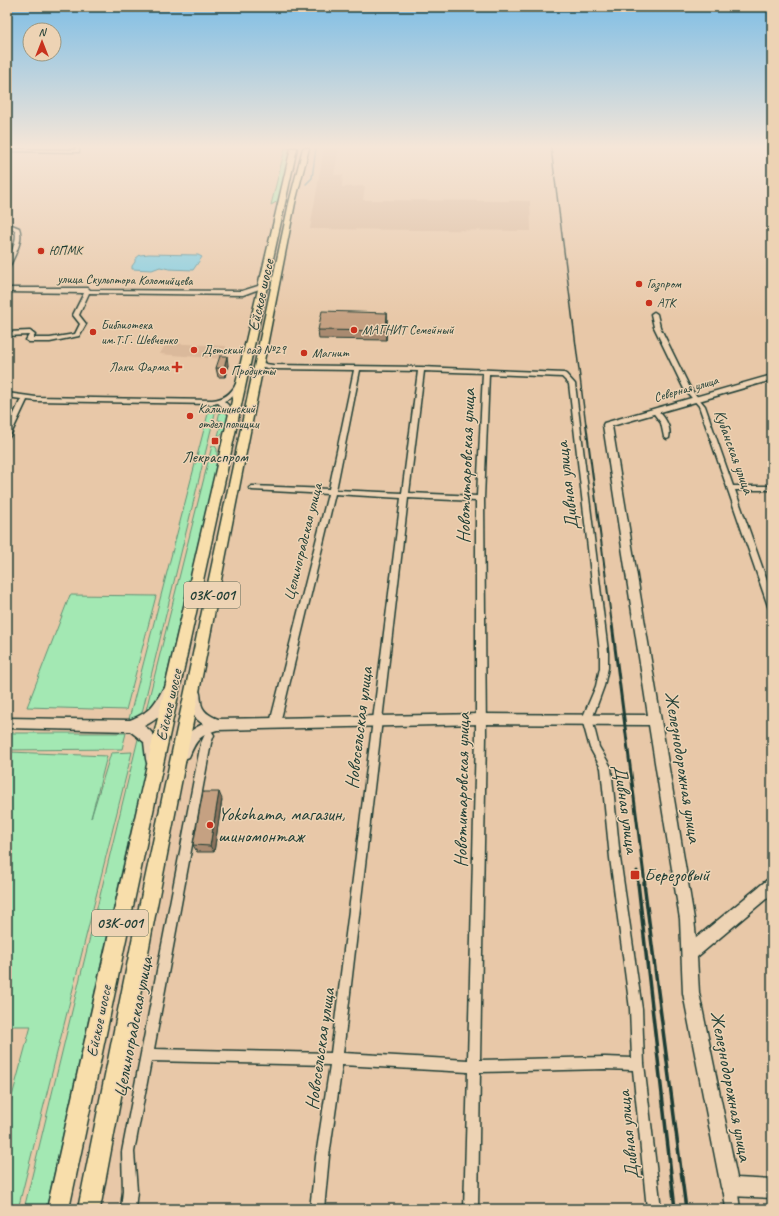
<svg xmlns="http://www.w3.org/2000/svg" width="779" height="1216" font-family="Caveat,sans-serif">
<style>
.built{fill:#dab99b}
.green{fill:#a3e8b3;stroke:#619274}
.water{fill:#81cde1;stroke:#5a939c}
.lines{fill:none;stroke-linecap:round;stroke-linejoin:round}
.stream{stroke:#5a939c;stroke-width:1.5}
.street-casing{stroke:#1f3d34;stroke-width:3}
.secondary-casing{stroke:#1f3d34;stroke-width:3}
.primary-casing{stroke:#1f3d34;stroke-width:3}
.street{fill:#edd3b4;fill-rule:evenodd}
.secondary{fill:#edd3b4;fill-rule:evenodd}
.primary{fill:#f8deab;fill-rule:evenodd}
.rail-far3{stroke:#1f3d34;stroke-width:1.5}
.rail-far2{stroke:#1f3d34;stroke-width:2}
.rail-far1{stroke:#1f3d34;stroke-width:3}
.rail{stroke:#1f3d34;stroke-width:3.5}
.wall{fill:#a98a70;stroke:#1f3d34}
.shaded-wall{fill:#8a715b;stroke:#1f3d34}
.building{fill:#c5a182;stroke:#1f3d34}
.poi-dot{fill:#c8321e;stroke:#edd3b4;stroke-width:1.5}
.labels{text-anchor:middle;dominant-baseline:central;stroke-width:3;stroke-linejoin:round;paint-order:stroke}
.far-poi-label{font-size:13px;fill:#1f3d34;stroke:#edd3b4;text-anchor:start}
.far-street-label{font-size:13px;fill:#1f3d34;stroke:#edd3b4}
.shield{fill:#edd3b4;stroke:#5d6a5a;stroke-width:1}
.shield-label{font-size:15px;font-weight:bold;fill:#1f3d34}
.street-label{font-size:16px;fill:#1f3d34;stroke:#edd3b4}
.poi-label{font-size:16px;fill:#1f3d34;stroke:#edd3b4}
.near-street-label{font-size:19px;fill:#1f3d34;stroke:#edd3b4}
.near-poi-label{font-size:19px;fill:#1f3d34;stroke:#edd3b4;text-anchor:start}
</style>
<rect width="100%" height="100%" fill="#e8c8a8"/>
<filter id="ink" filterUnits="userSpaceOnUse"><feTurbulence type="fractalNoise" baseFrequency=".025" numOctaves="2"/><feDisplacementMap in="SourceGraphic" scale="8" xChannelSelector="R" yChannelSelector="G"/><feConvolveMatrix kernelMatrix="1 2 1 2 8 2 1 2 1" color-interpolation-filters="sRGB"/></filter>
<g filter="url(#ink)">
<g class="built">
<path d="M324,148h15l-5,27h9l-1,12 23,-1 -2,14 167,1 1,30 -221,-2z"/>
<path d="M166,343l60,3 -4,13 -62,-5z"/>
</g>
<g class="green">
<path d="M285,148h5l-10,52 -9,5z"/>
<path d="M217,405l-76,312 -12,2 81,-313z"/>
<path d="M221,405l8,8 -2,12 -6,10 -3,1 4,-15 -4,-1z"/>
<path d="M212,446h3l2,3v14l-55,233 -17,18z"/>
<path d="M70,595l86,1 -30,114 -99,-3z"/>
<path d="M7,733h119l-4,16 -115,1z"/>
<path d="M139,735l7,7 2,21 -15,58 -87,388h-22z"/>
<path d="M10,752l97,4 -16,62 20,-65 21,-1 -114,457h-11v-94l24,-89h-24v-267z"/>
</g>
<path class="water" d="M149,254l49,1 4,2 -9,13 -24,-1 -9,-2 -8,3 -20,-1v-3l3,-4v-3l5,-4z"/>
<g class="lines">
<path class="stream" d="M306,184l6,-6 4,-30"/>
<g class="street-casing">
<g id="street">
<path d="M75,148h4v4l-72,-1v-2l69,1z"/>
<path d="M769,148h3v2z"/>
<path d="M7,223l12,5c5,13 -5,28 -10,40l-2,1c0,-13 12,-26 8,-39l-8,-4z"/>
<path d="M260,277l4,1 -2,10 -19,7 -154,-2 -10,22 7,9 -7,12 -29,6h-21l-3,-2 3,-5 -22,1v-4l23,-1 5,4 -2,3h17l25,-4 5,-10 -7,-9 11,-22 -77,-1v-4h81l2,2 152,1 16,-5z"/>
<path d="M654,312l3,2 3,13 30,61 15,18 28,80h39v4h-37l37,105v14l-3,-1 -1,-2 -69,-200 -15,-17 -30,-62 -3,-13z"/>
<path d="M259,361l7,3 7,1 148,2 143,6 2,1 9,10 33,268v16l-4,18 -12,33 7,28 12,20 9,91 22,151 2,55 17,145h-14l-14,-139 -28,-1 -125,3 -2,137h-14l4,-137 -126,-7 -13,91 -5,53h-14l6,-53 14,-91 -179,-4 -17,91 3,39 -2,18h-14l2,-18 -1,-39 79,-409 5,-11 3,-1 3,1 2,3 -3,8 -57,306 177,4 70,-555 -66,-4 -55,229 -2,3 -3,1 -3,-1 -2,-3 58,-229 -76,-4 -3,-2 3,-2 77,3 25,-119 -81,-1c-6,-1 -12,-2 -17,-6zM360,370l58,1 -16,122 -66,-3zM424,371l59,2 -6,123 -68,-3zM489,374l73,3 7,7 31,268v16l-4,18 -14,33 8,29 11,20 9,90 20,151 2,49 -27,-1 -125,3 6,-324 -2,-237zM408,498l68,3v235l-8,324 -125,-7z"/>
<path d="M238,383l3,2c-3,9 -9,13 -17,16l6,6 7,9 -3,2c-6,-3 -11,-11 -16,-15l-6,1 -176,-3 -9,-1 -17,36 -3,2v-9l14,-30 -14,-2v-4l29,4 176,3c12,-1 19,-6 24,-16z"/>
<path d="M655,409c9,5 17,19 14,29l-2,1 -3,-2 -3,-14 -9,-12z"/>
<path d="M730,1180l5,2 2,5 3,22h-14l-3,-22 2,-5z"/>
</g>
</g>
<g class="secondary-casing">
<g id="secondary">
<path d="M772,375v5l-160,46 82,493 2,19 71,-58 5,-2v16l-75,63 2,36 38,185 35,2v18l-42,-2 -6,-3 -3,-6 -38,-194 -3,-74 -31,-194 -168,-1 -264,6c-19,6 -21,11 -28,27l-5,2 -5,-2 -1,-4c4,-14 11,-23 25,-29 -11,-7 -18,-20 -12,-33l4,-1 4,1c2,4 1,6 2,10 0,10 9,15 17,18l263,-5 167,1 -45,-290 1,-2z"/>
<path d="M167,688l4,1 2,4c-5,16 -14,26 -29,33 12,7 19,24 13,37l-5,2 -5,-2 -1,-4 -2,-17 -14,-11 -123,-3v-10l123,2c18,-7 24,-14 33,-31z"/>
</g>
</g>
<g class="primary-casing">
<g id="primary">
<path d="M291,148h6l-135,621 -93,440h-22l99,-440z"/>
<path d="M303,148h6l-14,55 -143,728 -52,278h-22l56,-278 155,-728z"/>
</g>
</g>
<use href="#street" class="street"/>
<use href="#secondary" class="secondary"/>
<use href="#primary" class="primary"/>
<path class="rail-far3" d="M551,148l35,277"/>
<path class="rail-far2" d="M586,424l26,201"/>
<g class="rail-far1">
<path d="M612,624l33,260"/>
<path d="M637,871l1,13"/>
</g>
<g class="rail">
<path d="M638,883l37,326"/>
<path d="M644,883l42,326"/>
</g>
</g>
<g class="wall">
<path d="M387,313v9l-1,18 -67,-1 -1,-9z"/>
<path d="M228,365l-3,12h-7l-2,-9z"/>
<path d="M222,799l-8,53h-17l-4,-7z"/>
</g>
<g class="shaded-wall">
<path d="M387,313v9l-1,18v-9z"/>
<path d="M227,356l1,9 -3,12 -1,-9z"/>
<path d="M219,792l3,7 -8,53 -4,-6z"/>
</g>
<g class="building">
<path d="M322,311l65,2 -1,18 -68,-1z"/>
<path d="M220,356h7l-3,12h-8z"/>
<path d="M203,792h16l-9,54 -17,-1z"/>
</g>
</g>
<linearGradient id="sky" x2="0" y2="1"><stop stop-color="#7fbee5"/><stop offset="0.46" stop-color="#f5e6d8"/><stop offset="1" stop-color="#f5e6d8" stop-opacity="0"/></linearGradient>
<rect width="779" height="319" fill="url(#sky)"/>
<g class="poi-dot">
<circle cx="41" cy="251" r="4"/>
<circle cx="639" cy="284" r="4"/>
<circle cx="649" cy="303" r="4"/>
<circle cx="354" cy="330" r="4"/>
<circle cx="93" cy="332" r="4"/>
<circle cx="194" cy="350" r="4"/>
<circle cx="304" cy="353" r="4"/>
<path d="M175 361h4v4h4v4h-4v4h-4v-4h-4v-4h4z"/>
<circle cx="223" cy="371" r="4"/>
<circle cx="190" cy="416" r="4"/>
<rect x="211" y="437" width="8" height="8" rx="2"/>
<circle cx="210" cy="825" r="4"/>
<rect x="630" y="870" width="10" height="10" rx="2"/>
</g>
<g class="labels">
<g class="far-poi-label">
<text x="49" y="251">ЮПМК</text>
<text x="647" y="284">Газпром</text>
<text x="657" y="303">АТК</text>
<text x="101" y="325">Библиотека<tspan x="101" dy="15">им.Т.Г. Шевченко</tspan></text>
<text x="362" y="330">МАГНИТ Семейный</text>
<text x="202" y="350">Детский сад №29</text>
<text x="312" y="353">Магнит</text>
<text x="169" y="367" text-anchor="end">Лаки Фарма</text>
<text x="231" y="371">Продукты</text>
<text x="198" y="409">Калининский<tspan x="198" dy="15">отдел полиции</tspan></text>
</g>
<g class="far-street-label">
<text transform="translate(125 280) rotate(1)">улица Скульптора Коломийцева</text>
<text transform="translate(686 389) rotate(-16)">Северная улица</text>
</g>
<g class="shield">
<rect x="184" y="582" width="56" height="26" rx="3"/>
<rect x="92" y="910" width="56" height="26" rx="3"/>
</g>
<g class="shield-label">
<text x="212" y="595">03К-001</text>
<text x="120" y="923">03К-001</text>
</g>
<g class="street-label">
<text transform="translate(261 295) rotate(-77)">Ейское шоссе</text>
<text transform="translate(734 452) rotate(70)">Кубанская улица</text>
<text transform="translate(303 542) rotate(-76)">Целиноградская улица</text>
<text transform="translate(169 705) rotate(-77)">Ейское шоссе</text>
<text transform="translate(99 1021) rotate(-78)">Ейское шоссе</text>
</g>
<g class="poi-label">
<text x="215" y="457">Лекраспром</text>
</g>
<g class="near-street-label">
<text transform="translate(466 466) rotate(-88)">Новотитаровская улица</text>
<text transform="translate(567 486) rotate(-97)">Дивная улица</text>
<text transform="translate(359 728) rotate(-83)">Новосельская улица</text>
<text transform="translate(683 767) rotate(81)">Железнодорожная улица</text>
<text transform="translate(462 790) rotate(-89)">Новотитаровская улица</text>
<text transform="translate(626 809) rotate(82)">Дивная улица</text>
<text transform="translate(133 1027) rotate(-79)">Целиноградская улица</text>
<text transform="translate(320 1049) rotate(-82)">Новосельская улица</text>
<text transform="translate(731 1086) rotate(79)">Железнодорожная улица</text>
<text transform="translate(628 1135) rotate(-96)">Дивная улица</text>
</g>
<g class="near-poi-label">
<text x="218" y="814">Yokohama, магазин,<tspan x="218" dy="22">шиномонтаж</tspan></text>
<text x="644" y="875">Березовый</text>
</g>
</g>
<rect width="779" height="1216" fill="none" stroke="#edd3b4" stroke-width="24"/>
<rect x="12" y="12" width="755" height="1192" fill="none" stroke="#1f3d34" stroke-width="1.5" filter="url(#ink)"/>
<g transform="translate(42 42)"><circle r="19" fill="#edd3b4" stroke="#9b9781"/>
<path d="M0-3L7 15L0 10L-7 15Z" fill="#c8321e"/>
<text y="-6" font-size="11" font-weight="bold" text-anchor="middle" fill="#1f3d34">N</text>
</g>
</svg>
